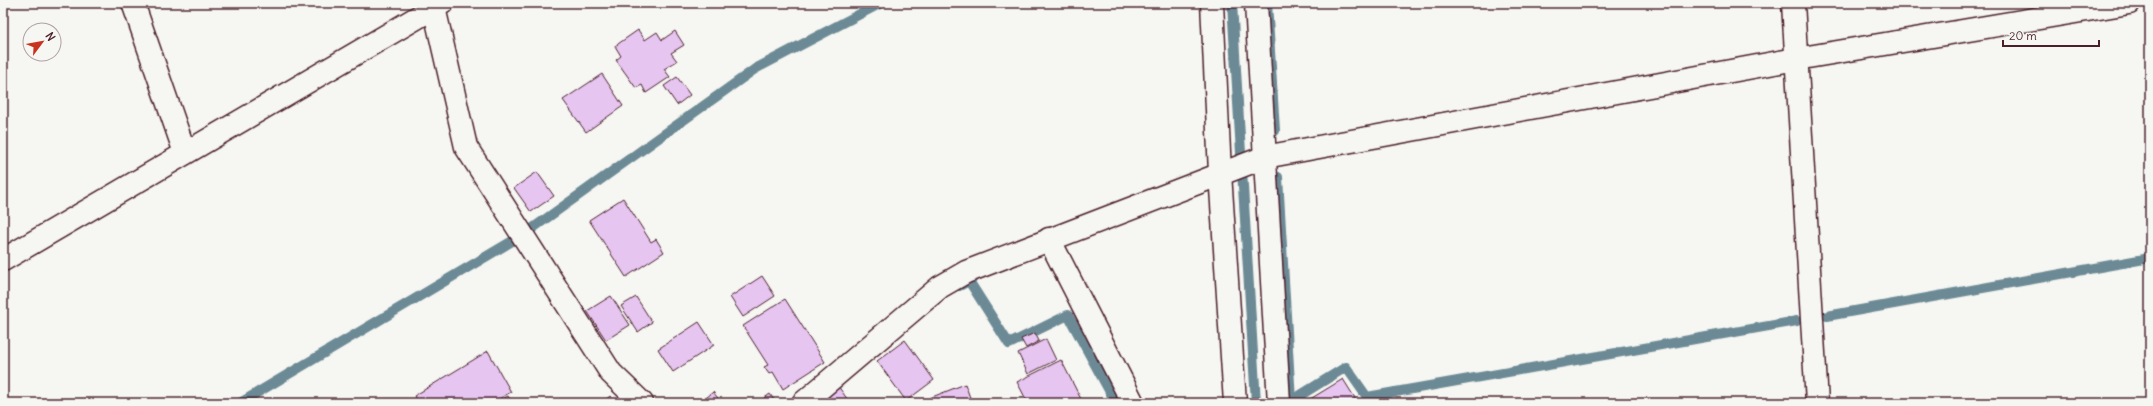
<svg xmlns="http://www.w3.org/2000/svg" width="2153" height="406" font-family="Delius,sans-serif">
<style>
.lines{fill:none;stroke-linecap:round;stroke-linejoin:round}
.stream{stroke:#6c8a95;stroke-width:10}
.building{fill:#e6c5f1;stroke:#4a1f2b}
.minor-casing{stroke:#4a1f2b;stroke-width:25}
.minor{stroke:#f6f6f2;stroke-width:22}
</style>
<rect width="100%" height="100%" fill="#f6f6f2"/>
<filter id="ink" filterUnits="userSpaceOnUse"><feTurbulence type="fractalNoise" baseFrequency=".025" numOctaves="2"/><feDisplacementMap in="SourceGraphic" scale="8" xChannelSelector="R" yChannelSelector="G"/><feConvolveMatrix kernelMatrix="1 2 1 2 8 2 1 2 1" color-interpolation-filters="sRGB"/></filter>
<g filter="url(#ink)">
<g class="lines">
<g class="stream">
<path d="M1232,3l24,400"/>
<path d="M1267,3l8,128"/>
<path d="M1278,177l13,224 55,-34 21,30 430,-76"/>
<path d="M533,228l222,-159 126,-66"/>
<path d="M959,286l10,-5 40,63 59,-29 48,88"/>
<path d="M1827,316l323,-58"/>
<path d="M240,403l274,-163"/>
</g>
</g>
<g class="building">
<path d="M638,30l7,10 12,-8 5,8 13,-9 9,14 -13,8 6,8 -13,8 6,8 -24,16 -4,-8 -6,3 -20,-28 5,-4 -6,-10z"/>
<path d="M602,74l21,32 -37,26 -23,-32z"/>
<path d="M677,77l13,18 -13,10 -13,-19z"/>
<path d="M537,172l17,24 -23,16 -17,-24z"/>
<path d="M623,198l28,44 5,-3 8,13 -38,25 -37,-57z"/>
<path d="M762,276l13,20 -32,21 -13,-20z"/>
<path d="M611,296l19,29 -24,15 -19,-29z"/>
<path d="M636,297l16,25 -14,10 -17,-26z"/>
<path d="M785,299l40,63 -42,27 -10,-17 -4,2 -5,-7 4,-2 -25,-39z"/>
<path d="M699,322l15,23 -41,27 -15,-23z"/>
<path d="M1035,333l4,8 -13,7 -5,-9z"/>
<path d="M1046,339l10,21 -28,14 -10,-21z"/>
<path d="M905,340l29,40 -28,21 -29,-40z"/>
<path d="M488,351l23,41 -19,11h-74l-4,-7z"/>
<path d="M1061,360l22,43h-55l-11,-21z"/>
<path d="M1343,379l15,24h-49l-2,-2z"/>
<path d="M965,384l7,19h-49l-1,-2z"/>
<path d="M838,386l12,17h-32z"/>
<path d="M713,392l9,11h-12l-4,-5z"/>
<path d="M770,394l6,9h-10l-3,-4z"/>
<path d="M508,396l4,7h-16z"/>
<path d="M610,396l6,7h-14z"/>
</g>
<g class="lines">
<g class="minor-casing">
<g id="minor">
<path d="M133,3l52,150"/>
<path d="M433,3l33,144 145,226 31,30"/>
<path d="M1212,3l8,170 15,230"/>
<path d="M1256,3l23,400"/>
<path d="M1793,3l24,400"/>
<path d="M1049,239l84,164"/>
<path d="M3,260l439,-257"/>
<path d="M803,403l137,-116 26,-15 299,-115 531,-98 333,-56"/>
</g>
</g>
<use href="#minor" class="minor"/>
</g>
</g>
<rect width="2153" height="406" fill="none" stroke="#f6f6f2" stroke-width="16"/>
<rect x="8" y="8" width="2137" height="390" fill="none" stroke="#4a1f2b" stroke-width="1.5" filter="url(#ink)"/>
<g transform="translate(42 42) rotate(58)"><circle r="19" fill="#f6f6f2" stroke="#b1a0a2"/>
<path d="M0-3L7 15L0 10L-7 15Z" fill="#c8321e"/>
<text y="-6" font-size="11" font-weight="bold" text-anchor="middle" fill="#4a1f2b">N</text>
</g>
<path d="M2003 40v6h96v-6" fill="none" stroke="#4a1f2b" stroke-width="2"/>
<text x="2009" y="40" font-size="12" fill="#4a1f2b" stroke="#f6f6f2" stroke-width="3" paint-order="stroke">20 m</text>
</svg>
